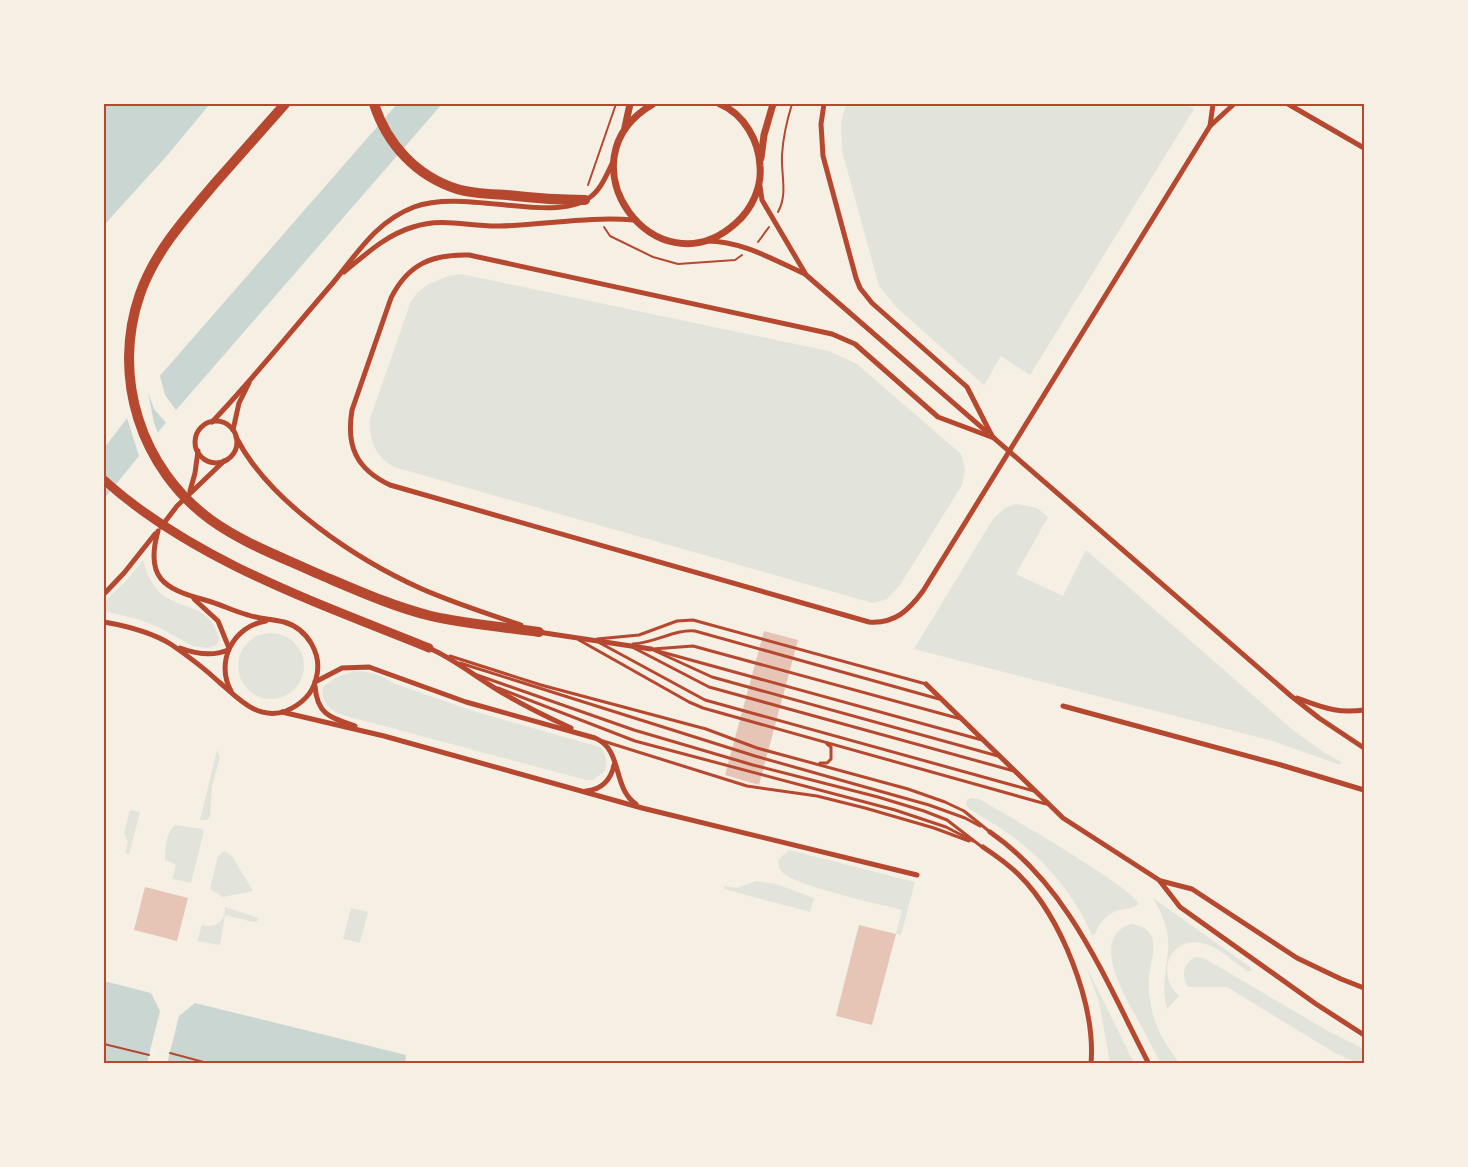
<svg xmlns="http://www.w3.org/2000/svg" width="1468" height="1167" font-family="Literata,serif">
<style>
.green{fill:#e2e4dc}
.water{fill:#c9d6d2}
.pier{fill:#f6efe4}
.building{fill:#e6c5b7}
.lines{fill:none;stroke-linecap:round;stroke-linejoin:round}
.path{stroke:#b5482f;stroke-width:2}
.service{stroke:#b5482f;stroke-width:3}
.minor{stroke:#b5482f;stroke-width:5}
.tertiary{stroke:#b5482f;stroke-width:7}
.trunk{stroke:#b5482f;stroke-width:9}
.motorway{stroke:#b5482f;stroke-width:10}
.neatline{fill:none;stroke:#b5482f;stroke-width:2}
</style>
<rect width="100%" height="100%" fill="#f6efe4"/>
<g class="green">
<path d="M846,104h339l9,5 -164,266 -29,-19 -17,29 -88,-78 -17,-21 -37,-135 -1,-28z"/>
<path d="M461,274l368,77 28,13 104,90 4,15 -3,16 -62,100 -13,14 -14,4 -479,-136c-19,-11 -25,-26 -24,-48l41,-118 6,-8 10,-8 21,-9z"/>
<path d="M1016,504l21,4 11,9 -32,57 47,22 23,-46 208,181 31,22 16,9 -1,3 -67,-24 -359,-92 79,-130 12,-11z"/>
<path d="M143,560c4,16 11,31 26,39 24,12 42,9 50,40l-2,6 -8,3 -16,-2 -35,-19 -21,-8 -33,-8v-9l23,-22z"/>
<circle cx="271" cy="666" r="33"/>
<path d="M353,671c15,0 27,3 40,12l80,28 127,36c7,8 7,14 5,24l-12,9h-7l-247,-66c-11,-6 -19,-14 -16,-27l12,-9z"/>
<path d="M217,750l3,7 -8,29 -2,31 -3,3h-7z"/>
<path d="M971,798l8,1c23,13 155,89 160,105 -4,3 -8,4 -14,5 -16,2 -24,11 -30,25l-3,1c-15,-34 -40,-67 -70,-91 -16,-14 -36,-24 -54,-36l-2,-5 1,-3z"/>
<path d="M130,810l10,2 -11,42 -4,-1 3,-11 -4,-9z"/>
<path d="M175,825l27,4 2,2 -13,52 -19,-4 4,-14 -11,-5c0,-12 1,-27 10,-35z"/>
<path d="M789,850l126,32 -14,53 -5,-1 6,-24c-22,-6 -108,-24 -120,-38 -4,-4 -4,-8 -3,-13z"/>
<path d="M224,851l8,5 21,35 -30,6 -13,-8 8,-33z"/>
<path d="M756,881l20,3 38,14 -4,14 -86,-23v-3l13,2z"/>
<path d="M1153,898l97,69 2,4h-5c-13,-9 -30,-25 -45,-28 -34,-6 -46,32 -23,53l-12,13c-6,-20 -1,-37 1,-57 2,-20 -5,-37 -15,-54z"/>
<path d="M225,907l34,11 -3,4h-3l-28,-7 -5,30 -23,-4 5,-16c13,4 24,-4 23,-18z"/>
<path d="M351,908l17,4 -8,31 -17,-4z"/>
<path d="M1131,924c33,5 21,30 18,52 -1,10 0,19 2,29 3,22 15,40 28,58h-18c-8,-14 -15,-28 -22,-41 -13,-24 -51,-85 -8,-98z"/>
<path d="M1195,957l8,1 11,6 114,67 36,18v14h-7l-22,-10 -108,-66h-39c-7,-12 -5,-23 7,-30z"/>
<path d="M1086,966l44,89 5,8h-25l-11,-61z"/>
</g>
<g class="water">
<path d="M104,104h106l-44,53 -62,69z"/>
<path d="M397,104h45l-265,305 -73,90v-51l54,-70z"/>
<path d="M104,981l47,12 9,18 -13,52h-43z"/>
<path d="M195,1003l211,52 -1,9h-238l12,-48z"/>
</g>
<g class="pier">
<path d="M210,104h3l-45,55 -64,70v-3l9,-11 53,-58z"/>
<path d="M159,372l6,23 13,18 -10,12 -14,-16 -6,-17 6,31 5,13 -19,23 -14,-44z"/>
</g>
<g class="building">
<path d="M764,631l34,9 -39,145 -34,-10z"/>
<path d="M145,887l43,11 -11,43 -43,-11z"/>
<path d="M859,925l37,9 -24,91 -36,-9z"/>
</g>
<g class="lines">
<g class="path">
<path d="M588,185l28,-81"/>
<path d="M778,212c10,-18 3,-37 4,-57 1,-17 5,-35 10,-51"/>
<path d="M604,227l6,9 43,21 25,7 57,-4 7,-5"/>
<path d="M758,242l11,-15"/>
<path d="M104,1044l45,11"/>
<path d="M170,1053l41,11"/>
</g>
<g class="service">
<path d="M597,639l42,-4 38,-14 16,-1 233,64"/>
<path d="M579,640l110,62 14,6 343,96"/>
<path d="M600,643l105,57 329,91"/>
<path d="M633,644c22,-1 42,-15 62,-13l244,68"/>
<path d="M634,648l75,39 305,84"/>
<path d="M651,649l61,28 286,79"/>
<path d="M653,649l40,-3 268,73"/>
<path d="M658,651l324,89"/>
<path d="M450,656l91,29 165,44 51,19 151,41 37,13 19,9 26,21"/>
<path d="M460,663l295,93 174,49 36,13 15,8"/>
<path d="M477,675l157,55 119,35 125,32 46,14 23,9 35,27"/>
<path d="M498,688l137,53 260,69 51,17 27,14"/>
<path d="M603,741l144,45 70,10 48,12 69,20 35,13"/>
<path d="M820,763h7l4,-4v-12l-4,-3"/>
</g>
<g class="minor">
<path d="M824,104l-3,20 2,32 33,122 4,10 12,15 95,84 25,49"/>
<path d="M1288,104l76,44"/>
<path d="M1210,126l3,-22"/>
<path d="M760,186l2,14 43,73"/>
<path d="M707,241c35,0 67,19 98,33l486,422 28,22 45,30"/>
<path d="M344,272c21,-17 42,-37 69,-45 31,-10 56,0 87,-1 45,-1 89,-10 134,-6"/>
<circle cx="216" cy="442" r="21"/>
<path d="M212,422c42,-44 80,-92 120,-138 25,-30 43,-62 82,-77 50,-19 138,17 175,-9 13,-9 18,-25 25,-38"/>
<path d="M233,430l6,-27 10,-20"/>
<path d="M236,437c33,65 121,123 186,152 32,14 66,25 99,36"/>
<path d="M994,438l-56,-21 -83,-73 -23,-10 -363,-79c-37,-1 -61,9 -78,43l-39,112c-6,36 4,59 38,75l479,137c26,2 40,-12 54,-31l287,-465 24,-22"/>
<path d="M190,491l5,-18 3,-22"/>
<path d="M161,527l16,-21 47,-45"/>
<path d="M104,594l20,-21 31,-39"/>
<path d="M194,599l24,22 11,27"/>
<path d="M104,622c23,4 48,10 68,23 16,11 33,24 47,37 19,16 38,39 67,29 14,-6 26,-16 30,-32 7,-24 -8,-50 -32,-57 -12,-3 -24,-3 -36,-7 -15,-4 -28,-11 -43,-15 -42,-11 -60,-23 -47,-69"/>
<path d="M538,632l113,17"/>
<path d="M180,648c16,6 32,9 48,2"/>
<path d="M429,648c23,10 43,26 64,39 25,16 52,29 78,41"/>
<path d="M315,682l27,-14 27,-1 97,35 129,36c28,11 17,50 41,66"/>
<path d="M926,684l137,134 96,62 21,27 136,97 48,31"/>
<path d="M315,686c2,29 16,32 40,40"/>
<path d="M231,691c-16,-29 2,-65 35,-70"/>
<path d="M1297,698c25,9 40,16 67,12"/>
<path d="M1063,706l218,59 83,25"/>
<path d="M282,712l102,24 258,72 275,67"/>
<path d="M586,791c15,-1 25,-11 28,-26"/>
<path d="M990,832c80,55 115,148 159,232"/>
<path d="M983,847c12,8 25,17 36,28 42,41 77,130 72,189"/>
<path d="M1161,881l31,8 105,69 44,21 23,9"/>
</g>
<g class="tertiary">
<path d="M653,104c-96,56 3,191 83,119 16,-14 26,-36 24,-57 -1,-25 -16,-52 -40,-62"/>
<path d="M625,127l5,-23"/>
<path d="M761,158l3,-23 9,-31"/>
</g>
<path class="trunk" d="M104,480c90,81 214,123 325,168"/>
<g class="motorway">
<path d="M285,104c-23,26 -46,52 -69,78 -29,34 -61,69 -76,112 -29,83 1,175 71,226 32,23 70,37 105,53 38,16 75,33 115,43 35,8 72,11 108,16"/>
<path d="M374,104c13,40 42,72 83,85 16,5 34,5 50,6 26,3 52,5 78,5"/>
</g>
</g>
<rect width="1468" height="1167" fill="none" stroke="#f6efe4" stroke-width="210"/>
<rect x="105" y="105" width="1258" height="957" class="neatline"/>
</svg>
